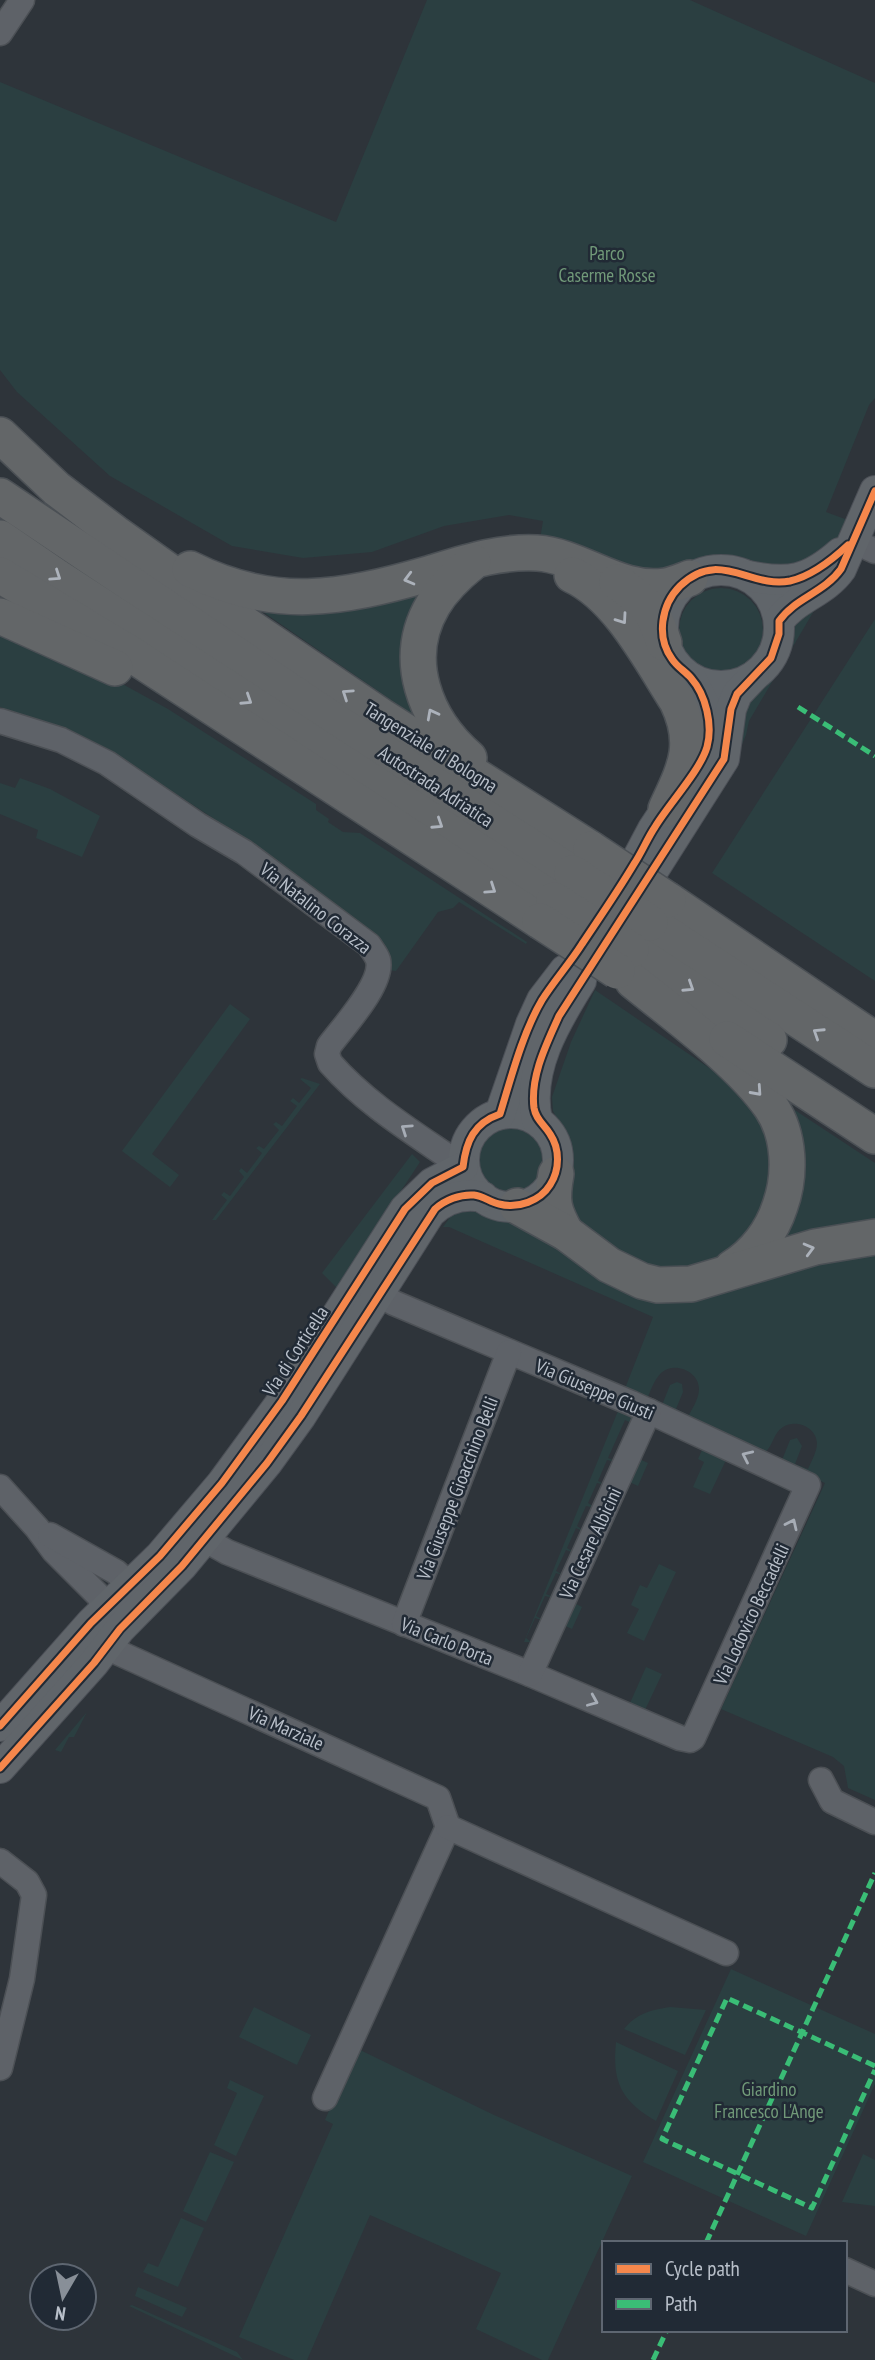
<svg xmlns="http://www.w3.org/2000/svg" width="875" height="2360" font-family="'PT Sans Narrow',sans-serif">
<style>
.green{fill:#2b3f41}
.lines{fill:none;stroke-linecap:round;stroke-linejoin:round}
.minor-casing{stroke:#4c5055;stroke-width:27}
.major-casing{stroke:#4c5057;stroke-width:32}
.highway-casing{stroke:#4b5055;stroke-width:38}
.minor{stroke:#5e6268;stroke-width:24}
.major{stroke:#60656a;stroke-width:30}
.highway{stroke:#636668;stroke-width:35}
.highway-bridge-casing{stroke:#4b5055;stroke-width:38;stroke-linecap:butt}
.highway-bridge{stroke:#636668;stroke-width:35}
.quiet{stroke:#3abd76;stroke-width:5;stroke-dasharray:10 5;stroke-linecap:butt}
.cycleway-casing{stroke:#212a35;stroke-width:11}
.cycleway{stroke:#f5874c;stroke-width:7}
.oneway{stroke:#acb2bb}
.oneway2{stroke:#a7adb6}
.labels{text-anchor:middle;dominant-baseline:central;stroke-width:5;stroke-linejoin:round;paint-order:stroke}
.park-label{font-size:19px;fill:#719a79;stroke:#212a35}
.street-label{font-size:19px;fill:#b9c0ca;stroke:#212a35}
</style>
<rect width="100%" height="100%" fill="#2e343a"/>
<g class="green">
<path d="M427,0h263l185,83v315l-6,7 -43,107 27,10 -13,19 -46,26 -37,3 -21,-6 -23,-2 -19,5 -31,14 -123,-42 3,-18 -34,-6 -65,11 -72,26 -69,6 -71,-12 -122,-70 -93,-84 -17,-22v-288l336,140z"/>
<path d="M443,576l-20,38 7,113 -190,-131z"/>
<circle cx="721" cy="630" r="42"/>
<path d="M818,604l-69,117 -3,14 -8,19 4,-16 -1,-20 11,-24 22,-23 8,-15 8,-30z"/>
<path d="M875,619v362l-163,-108z"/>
<path d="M0,626l117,55 51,28 148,95v6l13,9 -1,3 15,10 17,1 167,109 -1,2 -67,-42 -6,6 -15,4 -42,59 -8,-1 -142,-128 -27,-20 -115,-75 -67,-28 -37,-12z"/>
<path d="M20,778l30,11 50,27 -18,41 -46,-19 2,-8 -38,-16v-31l15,5z"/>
<path d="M595,990l126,86 19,18 12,16 24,44 -12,66 -50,46 -63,6 -77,-49 -15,-31 10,-36v-14l-16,-31 -1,-14 19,-55z"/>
<path d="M230,1004l20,15 -98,135 27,21 -9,12 -48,-36z"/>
<path d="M302,1078l18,6 -104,136h-4l15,-20 -6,-5 3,-3 6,4 14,-19 -5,-6 2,-3 6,5 15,-20 -6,-5 3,-2 5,3 15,-19 -6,-6 3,-2 6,4 15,-20 -7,-5 3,-3 6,5 12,-15 -11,-9z"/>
<path d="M781,1101l94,62v67l-104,9z"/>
<circle cx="511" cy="1159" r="34"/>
<path d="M412,1154l8,8 -83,126 -15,-15z"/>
<path d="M470,1208l32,11h16l97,60 260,-33v554l-27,-12 -4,-22 -11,-9 -112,-48 104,-226 -41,-19 -2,-4 8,-20 7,-2 5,8 -7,18 13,5c3,-7 9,-17 9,-26 -1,-16 -21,-24 -34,-16 -10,6 -10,20 -19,26l-102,-48 8,-20 7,-3 5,2 1,8 -7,17 13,6c4,-8 10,-17 10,-26 0,-18 -25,-28 -38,-16 -6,6 -10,16 -13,24l-24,-6 29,-74 -204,-90h-6l8,-11 -2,-4z"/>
<path d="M618,1411l17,2 1,12 -11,-5 -17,38 9,4 -10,-2 -9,21 8,4 -9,-2 -9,20 8,5 -10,-2 -9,20 8,6 -9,-4 -9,20 8,5 -9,-3 -10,21 9,5 -9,-3 -10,21 9,4 -10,-2 -9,20 9,5 -10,-3 -9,20 5,4h-7z"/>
<path d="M703,1448l23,12 -16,34 -17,-7 11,-25 -6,-3z"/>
<path d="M637,1458l11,5 -10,23 -11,-5z"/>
<path d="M659,1564l17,8 -32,69 -17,-8 12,-24 -8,-4 9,-20 7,3z"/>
<path d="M572,1602l10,5 -10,22 -11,-5z"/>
<path d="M646,1667l16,7 -17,36 -15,-7z"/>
<path d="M87,1712l-13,25h-5l-8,15 -6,-2z"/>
<path d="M731,1969l144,65v50l-69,152 -163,-74z"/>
<path d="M254,2007l57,28 -14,30 -58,-28z"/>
<path d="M670,2007l36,3 -21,45 -61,-26c13,-16 27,-19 46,-22z"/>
<path d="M616,2042l62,29 -22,50c-35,-20 -44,-39 -40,-79z"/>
<path d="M356,2048l138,67 138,61 -84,184h-6l-66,-31 25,-56 -131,-58 -63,145h-13l-55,-23 94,-213 -8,-4z"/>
<path d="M230,2080l34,16 -28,60 -22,-11 23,-52 -10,-5z"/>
<path d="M210,2152l24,10 -28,60 -23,-11z"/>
<path d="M863,2154l12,6v46l-33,-4z"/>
<path d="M181,2218l23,10 -26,59 -35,-15 5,-9 10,4z"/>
<path d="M138,2287l49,21 -5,9 -47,-21z"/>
<path d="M132,2305l105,47 6,8 -114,-54z"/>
</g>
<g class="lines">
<g class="minor-casing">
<g id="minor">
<path d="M0,33l22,-33"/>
<path d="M853,541l22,10"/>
<path d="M0,721l61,19 46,23 91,62 46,27 125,93c3,5 7,9 9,15 6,23 -35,67 -49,86l-2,8 3,9c38,43 86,71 133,104"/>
<path d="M0,1487l37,41 17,23 45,45 5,14"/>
<path d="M50,1535l66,37 14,13"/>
<path d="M204,1539l23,13 303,122 150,64 10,2 3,-2 115,-253 -177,-82 -237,-100 -14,-8"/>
<path d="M404,1624l105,-272"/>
<path d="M110,1642l9,11 319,145 10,29 -123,271"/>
<path d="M530,1674l119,-263"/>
<path d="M821,1780l11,21 43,21"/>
<path d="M448,1827l278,126"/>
<path d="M0,1861l27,21 7,13 -12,84 -22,89"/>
<path d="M845,2270l30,14"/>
</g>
</g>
<g class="major-casing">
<g id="major">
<circle cx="721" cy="628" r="58"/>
<path d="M748,576c41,8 60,5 92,-23"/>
<path d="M779,621c16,-23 45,-28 62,-52l34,-78"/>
<path d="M635,863l18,-34 53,-80 3,-29 -4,-14 -14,-28"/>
<path d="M651,874l73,-115 7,-50 6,-15 17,-18"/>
<circle cx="511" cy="1160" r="47"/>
<path d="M500,1114l31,-90 11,-24 23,-30"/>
<path d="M537,1120c-11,-50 19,-99 44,-139"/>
<path d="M0,1726l91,-103 69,-67 62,-73 60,-82 123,-192 27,-26 31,-16"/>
<path d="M0,1768l94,-105 26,-34 62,-63 85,-103 34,-47 129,-203c15,-15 33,-20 53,-16"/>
</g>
</g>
<g class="highway-casing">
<g id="highway">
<path d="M0,435l57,54 58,44 93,66 173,117 210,133"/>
<path d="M0,496l335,225 237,152"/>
<path d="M0,538l57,39 497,323"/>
<path d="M190,569c84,42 151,30 238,5 36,-11 70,-23 109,-21 44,3 82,40 128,33 8,-1 17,-5 25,-8"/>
<path d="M0,575l128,77 412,269"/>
<path d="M572,575c46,21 78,84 105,126 21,44 8,67 -11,108"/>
<path d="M617,582c30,20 36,27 47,61"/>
<path d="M0,616l115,52"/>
<path d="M469,758c-44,-38 -68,-99 -36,-153 10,-17 25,-31 40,-43"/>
<path d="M668,900l207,140"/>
<path d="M650,923l225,147"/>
<path d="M631,950l138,90"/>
<path d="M633,981c42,34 108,82 138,126 19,28 20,68 9,99 -8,25 -25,48 -48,62"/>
<path d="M727,1039l148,97"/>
<path d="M556,1174c-5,27 -3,36 10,59"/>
<path d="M517,1206l49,27 43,32 33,16 16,4 33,-1 124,-37 60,-10"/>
</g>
</g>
<use href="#minor" class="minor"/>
<use href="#major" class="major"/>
<use href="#highway" class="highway"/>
<g class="highway-bridge-casing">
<g id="highway-bridge">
<path d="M591,849l77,51"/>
<path d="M572,873l78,50"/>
<path d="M554,900l77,50"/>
<path d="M540,921l77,50"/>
</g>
</g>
<use href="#highway-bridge" class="highway-bridge"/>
<g class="quiet">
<path d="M798,707l77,49"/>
<path d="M875,2066l-148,-68 -65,141 150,69 63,-138"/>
<path d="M706,2243l169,-370"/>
<path d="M653,2360l14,-30"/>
</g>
<g class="cycleway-casing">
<g id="cycleway">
<path d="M0,1726l91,-103 69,-67 62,-73 60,-82 123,-192 27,-26 31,-16c3,-26 11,-44 37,-53 11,-36 23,-82 42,-114 12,-19 28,-37 40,-56 18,-27 36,-53 52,-80 8,-12 13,-25 21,-37 13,-22 45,-56 52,-80 6,-22 -1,-52 -16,-69 -6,-7 -14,-11 -19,-19 -16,-22 -11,-54 8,-73 39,-38 70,3 110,-5 22,-5 42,-21 58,-36"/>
<path d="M0,1768l94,-105 26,-34 62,-63 85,-103 34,-47 134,-207c10,-9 25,-15 39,-14 9,1 16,7 25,9 19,5 41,-3 51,-19 10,-16 10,-36 0,-51 -6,-10 -14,-14 -16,-26 -4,-32 13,-65 25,-92l165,-257 7,-50 6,-15 34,-36 8,-24v-13c16,-23 45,-28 62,-52l34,-78"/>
</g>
</g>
<use href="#cycleway" class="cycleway"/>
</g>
<defs><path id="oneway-chevron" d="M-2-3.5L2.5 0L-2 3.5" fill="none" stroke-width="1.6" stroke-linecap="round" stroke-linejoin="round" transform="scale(1.75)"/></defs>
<g class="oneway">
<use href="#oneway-chevron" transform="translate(56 576) rotate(34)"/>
<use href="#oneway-chevron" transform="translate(409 579) rotate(165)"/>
<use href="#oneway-chevron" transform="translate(622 619) rotate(55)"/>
<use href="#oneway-chevron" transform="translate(347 694) rotate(-146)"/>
<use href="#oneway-chevron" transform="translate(247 700) rotate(33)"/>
<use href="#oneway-chevron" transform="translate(432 714) rotate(-118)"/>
<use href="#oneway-chevron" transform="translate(438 824) rotate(33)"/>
<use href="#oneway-chevron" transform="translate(491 889) rotate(34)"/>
<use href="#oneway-chevron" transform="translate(689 987) rotate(33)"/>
<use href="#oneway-chevron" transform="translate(818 1033) rotate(-147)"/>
<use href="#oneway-chevron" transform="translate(757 1091) rotate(48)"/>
<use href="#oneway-chevron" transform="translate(809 1249) rotate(-15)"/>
</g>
<g class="oneway2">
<use href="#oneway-chevron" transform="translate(406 1129) rotate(-146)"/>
<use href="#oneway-chevron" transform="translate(747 1456) rotate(-155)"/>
<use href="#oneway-chevron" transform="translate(792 1524) rotate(-65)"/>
<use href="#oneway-chevron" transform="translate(593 1701) rotate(23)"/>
</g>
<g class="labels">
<g class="park-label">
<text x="607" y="253">Parco<tspan x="607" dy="22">Caserme Rosse</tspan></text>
<text x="769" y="2089">Giardino<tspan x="769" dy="22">Francesco L'Ange</tspan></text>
</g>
<g class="street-label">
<text transform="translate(431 747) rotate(32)">Tangenziale di Bologna</text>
<text transform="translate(436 786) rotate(33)">Autostrada Adriatica</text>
<text transform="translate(316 908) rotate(38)">Via Natalino Corazza</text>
<text transform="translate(295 1351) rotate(-57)">Via di Corticella</text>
<text transform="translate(595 1389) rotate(23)">Via Giuseppe Giusti</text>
<text transform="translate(457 1488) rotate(-69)">Via Giuseppe Gioacchino Belli</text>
<text transform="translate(590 1543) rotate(-65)">Via Cesare Albicini</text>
<text transform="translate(751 1614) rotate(-65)">Via Lodovico Beccadelli</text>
<text transform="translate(447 1641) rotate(22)">Via Carlo Porta</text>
<text transform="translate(286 1728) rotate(24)">Via Marziale</text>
</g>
</g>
<rect x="602" y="2241" width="245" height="91" fill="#212a35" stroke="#5e6671" stroke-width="2"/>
<rect x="616" y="2264" width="35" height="10" fill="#f5874c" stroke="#5e6671" stroke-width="2"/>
<text x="665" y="2276" font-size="21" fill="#b9c0ca">Cycle path</text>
<rect x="616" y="2299" width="35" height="10" fill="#3abd76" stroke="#5e6671" stroke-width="2"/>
<text x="665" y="2311" font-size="21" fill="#b9c0ca">Path</text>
<g transform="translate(63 2297) rotate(189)"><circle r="33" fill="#212a35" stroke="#5e6671" stroke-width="2"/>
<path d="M0-5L12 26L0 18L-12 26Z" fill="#888f98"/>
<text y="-10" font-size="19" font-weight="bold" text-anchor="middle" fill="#b9c0ca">N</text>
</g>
</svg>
